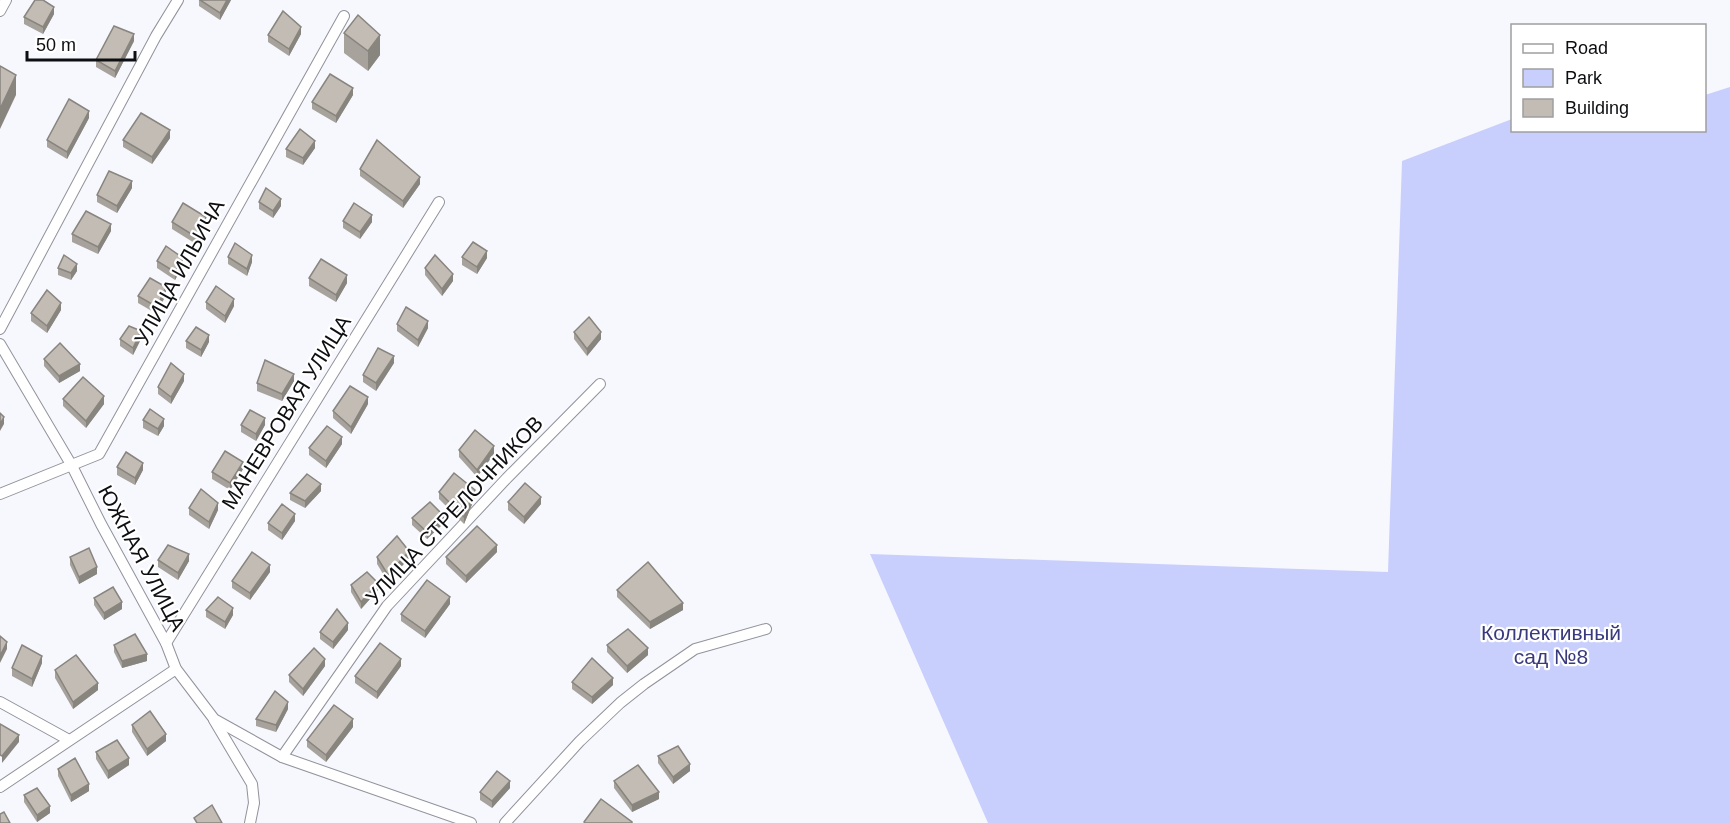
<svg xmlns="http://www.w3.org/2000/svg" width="1730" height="823" font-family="Helvetica,sans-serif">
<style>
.green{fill:#c9cffc}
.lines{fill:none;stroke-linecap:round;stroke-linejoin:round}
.minor-casing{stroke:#91929b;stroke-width:12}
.minor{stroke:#fff;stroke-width:10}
.wall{fill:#a7a29b}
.shaded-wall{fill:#88847e}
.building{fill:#c2bcb4;stroke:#88847e;stroke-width:1.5}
.labels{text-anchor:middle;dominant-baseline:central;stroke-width:4.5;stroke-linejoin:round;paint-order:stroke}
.street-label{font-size:21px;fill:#0d0e11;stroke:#fff}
.park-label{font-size:21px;fill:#393a7d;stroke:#fff}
</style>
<rect width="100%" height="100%" fill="#f7f8fe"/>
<path class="green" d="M1730,87v736h-742l-118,-269 518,18 14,-411 110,-42v11h192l1,-35z"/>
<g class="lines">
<g class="minor-casing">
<g id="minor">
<path d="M0,11l6,-11"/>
<path d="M0,329l156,-293 22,-36"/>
<path d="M0,344l72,122 29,58 65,119 10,26 38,50 68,38 189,66"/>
<path d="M0,494l99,-40 245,-438"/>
<path d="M166,643l273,-441"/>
<path d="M0,702l69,38"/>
<path d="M214,720l38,64 2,19 -4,20"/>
<path d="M282,757l105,-151 120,-128 93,-94"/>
<path d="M0,787l176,-118"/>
<path d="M505,823l75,-82 40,-38 24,-19 51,-35 71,-20"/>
</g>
</g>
<use href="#minor" class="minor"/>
</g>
<g class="wall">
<path d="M199,0h32l-11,20 -21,-14z"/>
<path d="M54,14l-11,20 -19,-10v-7z"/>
<path d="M344,33l36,22 -12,16 -24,-18z"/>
<path d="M301,34l-12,22 -21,-14v-7z"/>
<path d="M134,41l-19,37 -19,-11v-7z"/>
<path d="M353,95l-17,28 -24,-14v-7z"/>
<path d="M89,118l-22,41 -20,-12v-7z"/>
<path d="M170,138l-18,26 -29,-17v-7z"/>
<path d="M315,148l-12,17 -17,-8v-8z"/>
<path d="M360,169l60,15 -17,24 -43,-32z"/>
<path d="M132,188l-15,25 -20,-11v-7z"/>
<path d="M259,202l22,4 -8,12 -14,-9z"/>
<path d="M343,221l29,1 -12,17 -17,-11z"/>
<path d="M172,222l34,2 -10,20 -24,-15z"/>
<path d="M111,231l-13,23 -26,-12v-8z"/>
<path d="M228,257l24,5 -5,14 -19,-12z"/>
<path d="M462,257l25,1 -10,16 -15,-9z"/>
<path d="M157,261l26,4 -8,15 -18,-12z"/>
<path d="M58,268l19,3 -6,9 -13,-5z"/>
<path d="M425,268l28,13 -11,15 -17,-21z"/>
<path d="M309,278l38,5 -11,19 -27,-16z"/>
<path d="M166,294l-9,20 -19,-11v-7z"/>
<path d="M206,302l28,4 -9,17 -19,-14z"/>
<path d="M61,310l-14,23 -16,-12v-8z"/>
<path d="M397,324l31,4 -10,19 -21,-16z"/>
<path d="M574,332l27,7 -14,17 -13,-17z"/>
<path d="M120,339h21l-8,16 -13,-9z"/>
<path d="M186,341l23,1 -8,15 -15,-9z"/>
<path d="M44,359l36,12 -21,12 -15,-17z"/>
<path d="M394,363l-18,28 -13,-9v-7z"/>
<path d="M184,381l-13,23 -13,-10v-7z"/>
<path d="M294,381l-12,20 -25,-10v-8z"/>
<path d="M63,399l41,5 -18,24 -23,-22z"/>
<path d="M368,404l-17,30 -18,-16v-7z"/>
<path d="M143,420l21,6 -6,10 -15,-8z"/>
<path d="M241,425h24l-9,16 -15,-9z"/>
<path d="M342,444l-16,24 -17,-13v-7z"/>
<path d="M459,450l35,4 -17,23 -18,-20z"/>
<path d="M117,467l26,3 -8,15 -18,-10z"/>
<path d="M243,469l-13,21 -18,-11v-7z"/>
<path d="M321,491l-16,17 -15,-8v-7z"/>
<path d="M439,492l36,5 -11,27 -25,-25z"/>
<path d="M508,502l33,2 -17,20 -16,-14z"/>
<path d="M189,508l29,2 -9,19 -20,-14z"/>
<path d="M412,518l32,5 -17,16 -15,-14z"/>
<path d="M295,521l-13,19 -14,-10v-7z"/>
<path d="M497,552l-31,31 -20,-19v-7z"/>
<path d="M70,557l27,17 -18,10 -9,-19z"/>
<path d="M377,557l32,1 -21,24 -11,-18z"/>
<path d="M158,560l31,1 -11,19 -20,-13z"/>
<path d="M270,572l-20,28 -18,-12v-7z"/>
<path d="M351,585l27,5 -17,19 -10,-17z"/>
<path d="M617,590l66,20 -33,19 -33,-32z"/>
<path d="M94,598l28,11 -18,11 -10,-15z"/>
<path d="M450,604l-25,34 -24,-17v-7z"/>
<path d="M206,610l27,5 -8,14 -19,-12z"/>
<path d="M348,630l-15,19 -13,-10v-7z"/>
<path d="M114,645l33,16 -25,7 -8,-16z"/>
<path d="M607,645l41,10 -21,18 -20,-21z"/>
<path d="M42,663l-10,24 -20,-11v-8z"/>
<path d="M325,666l-22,30 -14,-14v-7z"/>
<path d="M401,666l-24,33 -22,-16v-7z"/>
<path d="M55,670l43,20 -25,19 -18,-31z"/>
<path d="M572,682l41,3 -21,19 -20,-15z"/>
<path d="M288,709l-12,23 -20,-6v-7z"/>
<path d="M132,725l34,16 -19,15 -15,-24z"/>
<path d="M353,727l-27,35 -19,-15v-7z"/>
<path d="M96,752l33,13 -21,14 -12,-20z"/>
<path d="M658,756l32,15 -17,13 -15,-21z"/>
<path d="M58,769l31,22 -18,11 -13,-26z"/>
<path d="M614,781l45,18 -27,13 -18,-24z"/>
<path d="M510,788l-18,20 -12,-8v-8z"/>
<path d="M24,795l26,18 -13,9 -13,-20z"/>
</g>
<g class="shaded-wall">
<path d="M227,0h4l-11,20v-7z"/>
<path d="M54,7v7l-11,20v-7z"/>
<path d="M301,27v7l-12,22v-7z"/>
<path d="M134,34v7l-19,37v-7z"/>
<path d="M380,35v20l-12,16v-20z"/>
<path d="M16,75v20l-16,34v-20z"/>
<path d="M353,88v7l-17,28v-7z"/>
<path d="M89,111v7l-22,41v-7z"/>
<path d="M170,130v8l-18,26v-7z"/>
<path d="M315,141v7l-12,17v-7z"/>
<path d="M420,177v7l-17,24v-7z"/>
<path d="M132,181v7l-15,25v-7z"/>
<path d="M281,199v7l-8,12v-7z"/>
<path d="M372,215v7l-12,17v-7z"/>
<path d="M206,217v7l-10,20v-7z"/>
<path d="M111,224v7l-13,23v-7z"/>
<path d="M487,251v7l-10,16v-7z"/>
<path d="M252,255v7l-5,14v-7z"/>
<path d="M183,258v7l-8,15v-8z"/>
<path d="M77,264v7l-6,9v-7z"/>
<path d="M453,274v7l-11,15v-7z"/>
<path d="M347,275v8l-11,19v-7z"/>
<path d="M166,287v7l-9,20v-7z"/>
<path d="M234,299v7l-9,17v-7z"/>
<path d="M61,303v7l-14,23v-7z"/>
<path d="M428,321v7l-10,19v-7z"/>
<path d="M141,331v8l-8,16v-7z"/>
<path d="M601,332v7l-14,17v-7z"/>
<path d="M209,335v7l-8,15v-7z"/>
<path d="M394,356v7l-18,28v-8z"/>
<path d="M80,364v7l-21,12v-7z"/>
<path d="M184,374v7l-13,23v-7z"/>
<path d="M294,374v7l-12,20v-7z"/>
<path d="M104,396v8l-18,24v-7z"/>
<path d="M368,397v7l-17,30v-7z"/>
<path d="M4,417v7l-4,7v-7z"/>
<path d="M265,418v7l-9,16v-7z"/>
<path d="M164,419v7l-6,10v-7z"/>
<path d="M342,437v7l-16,24v-7z"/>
<path d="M494,446v8l-17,23v-7z"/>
<path d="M243,462v7l-13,21v-7z"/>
<path d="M143,463v7l-8,15v-7z"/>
<path d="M321,484v7l-16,17v-7z"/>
<path d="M475,490v7l-11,27v-7z"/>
<path d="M541,497v7l-17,20v-7z"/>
<path d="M218,503v7l-9,19v-7z"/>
<path d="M295,514v7l-13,19v-7z"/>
<path d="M444,516v7l-17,16v-7z"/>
<path d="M497,545v7l-31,31v-7z"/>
<path d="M409,551v7l-21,24v-7z"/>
<path d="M189,554v7l-11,19v-7z"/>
<path d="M270,565v7l-20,28v-7z"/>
<path d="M97,567v7l-18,10v-7z"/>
<path d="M378,583v7l-17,19v-7z"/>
<path d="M450,597v7l-25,34v-7z"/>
<path d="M122,602v7l-18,11v-7z"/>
<path d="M683,603v7l-33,19v-7z"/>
<path d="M233,608v7l-8,14v-7z"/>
<path d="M348,623v7l-15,19v-7z"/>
<path d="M7,642v7l-7,14v-7z"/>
<path d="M648,648v7l-21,18v-7z"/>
<path d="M147,654v7l-25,7v-7z"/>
<path d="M42,656v7l-10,24v-8z"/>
<path d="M325,659v7l-22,30v-7z"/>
<path d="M401,659v7l-24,33v-7z"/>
<path d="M613,678v7l-21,19v-7z"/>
<path d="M98,683v7l-25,19v-7z"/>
<path d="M288,702v7l-12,23v-7z"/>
<path d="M353,719v8l-27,35v-7z"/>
<path d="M166,734v7l-19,15v-7z"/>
<path d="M19,735v7l-17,21v-7z"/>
<path d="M129,758v7l-21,14v-8z"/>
<path d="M690,764v7l-17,13v-7z"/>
<path d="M510,781v7l-18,20v-7z"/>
<path d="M89,784v7l-18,11v-7z"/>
<path d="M659,792v7l-27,13v-7z"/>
<path d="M50,806v7l-13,9v-7z"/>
</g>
<g class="building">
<path d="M35,0h8l11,7 -11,20 -19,-10z"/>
<path d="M200,0h27l-7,13z"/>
<path d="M283,11l18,16 -12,22 -21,-14z"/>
<path d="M358,15l22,20 -12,16 -24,-18z"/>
<path d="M114,26l20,8 -19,37 -19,-11z"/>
<path d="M0,66l16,9 -16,34z"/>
<path d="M330,74l23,14 -17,28 -24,-14z"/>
<path d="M69,99l20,12 -22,41 -20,-12z"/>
<path d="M141,113l29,17 -18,27 -29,-17z"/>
<path d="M300,129l15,12 -12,17 -17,-9z"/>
<path d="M377,140l43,37 -17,24 -43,-32z"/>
<path d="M109,171l23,10 -15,25 -20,-11z"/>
<path d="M266,188l15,11 -8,12 -14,-9z"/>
<path d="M183,203l23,14 -10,20 -24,-15z"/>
<path d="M354,203l18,12 -12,17 -17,-11z"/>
<path d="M86,211l25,13 -13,23 -26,-13z"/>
<path d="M473,242l14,9 -10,16 -15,-10z"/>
<path d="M235,243l17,12 -5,14 -19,-12z"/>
<path d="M166,246l17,12 -8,14 -18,-11z"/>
<path d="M64,255l13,9 -6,9 -13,-5z"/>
<path d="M435,255l18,19 -11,15 -17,-21z"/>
<path d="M321,259l26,16 -11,20 -27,-17z"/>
<path d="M150,278l16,9 -9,20 -19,-11z"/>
<path d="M216,286l18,13 -9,17 -19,-14z"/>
<path d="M47,290l14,13 -14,23 -16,-13z"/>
<path d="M406,307l22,14 -10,19 -21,-16z"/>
<path d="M589,317l12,15 -14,17 -13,-17z"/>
<path d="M129,326l12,5 -8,17 -13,-9z"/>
<path d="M196,327l13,8 -8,15 -15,-9z"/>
<path d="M60,343l20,21 -21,12 -15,-17z"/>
<path d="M378,348l16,8 -18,27 -13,-8z"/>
<path d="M265,360l29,14 -12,20 -25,-11z"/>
<path d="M171,363l13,11 -13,23 -13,-10z"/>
<path d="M83,377l21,19 -18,25 -23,-22z"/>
<path d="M350,386l18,11 -17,30 -18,-16z"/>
<path d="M150,409l14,10 -6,10 -15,-9z"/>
<path d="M250,410l15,8 -9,16 -15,-9z"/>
<path d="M0,413l4,4 -4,7z"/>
<path d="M327,426l15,11 -16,24 -17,-13z"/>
<path d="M475,430l19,16 -17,24 -18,-20z"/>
<path d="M225,451l18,11 -13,21 -18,-11z"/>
<path d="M126,452l17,11 -8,15 -18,-11z"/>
<path d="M454,473l21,17 -11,27 -25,-25z"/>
<path d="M307,474l14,10 -16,17 -15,-8z"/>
<path d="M525,483l16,14 -17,20 -16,-15z"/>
<path d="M201,489l17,14 -9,19 -20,-14z"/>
<path d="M430,502l14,14 -17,16 -15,-14z"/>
<path d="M282,504l13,10 -13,19 -14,-10z"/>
<path d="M477,526l20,19 -31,31 -20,-19z"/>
<path d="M397,536l12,15 -21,24 -11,-18z"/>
<path d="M168,545l21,9 -11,19 -20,-13z"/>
<path d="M89,548l8,19 -18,10 -9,-20z"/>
<path d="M252,552l18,13 -20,28 -18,-12z"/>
<path d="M648,562l35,41 -33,19 -33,-32z"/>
<path d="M367,572l11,11 -17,19 -10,-17z"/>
<path d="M427,580l23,17 -25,34 -24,-17z"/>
<path d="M113,587l9,15 -18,11 -10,-15z"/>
<path d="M218,597l15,11 -8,14 -19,-12z"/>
<path d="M337,609l11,14 -15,19 -13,-10z"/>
<path d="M628,629l20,19 -21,18 -20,-21z"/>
<path d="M135,634l12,20 -25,7 -8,-16z"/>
<path d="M0,636l7,6 -7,14z"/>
<path d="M380,643l21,16 -24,33 -22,-16z"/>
<path d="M22,645l20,11 -10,23 -20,-11z"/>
<path d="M314,648l11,11 -22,30 -14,-14z"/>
<path d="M76,655l22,28 -25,19 -18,-32z"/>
<path d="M592,658l21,20 -21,19 -20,-15z"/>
<path d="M275,691l13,11 -12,23 -20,-6z"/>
<path d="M334,705l19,14 -27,36 -19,-15z"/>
<path d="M150,711l16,23 -19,15 -15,-24z"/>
<path d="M0,724l19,11 -17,21 -2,-1z"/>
<path d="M117,740l12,18 -21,13 -12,-19z"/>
<path d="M678,746l12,18 -17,13 -15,-21z"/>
<path d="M75,758l14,26 -18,11 -13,-26z"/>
<path d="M638,765l21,27 -27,13 -18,-24z"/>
<path d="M497,771l13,10 -18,20 -12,-9z"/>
<path d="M37,788l13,18 -13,9 -13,-20z"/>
<path d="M601,799l31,23v1h-47l-1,-1z"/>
<path d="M212,805l10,18h-25l-3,-5z"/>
<path d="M4,812l6,11h-10v-9z"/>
</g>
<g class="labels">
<g class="street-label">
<text transform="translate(179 272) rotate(-61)">УЛИЦА ИЛЬИЧА</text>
<text transform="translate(286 412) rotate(-58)">МАНЕВРОВАЯ УЛИЦА</text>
<text transform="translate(454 510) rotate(-47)">УЛИЦА СТРЕЛОЧНИКОВ</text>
<text transform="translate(142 558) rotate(62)">ЮЖНАЯ УЛИЦА</text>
</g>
<g class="park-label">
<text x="1551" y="632">Коллективный<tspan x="1551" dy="24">сад №8</tspan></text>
</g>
</g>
<rect x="1511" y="24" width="195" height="108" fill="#ffffff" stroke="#9e9fa0" stroke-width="1.5"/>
<rect x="1523" y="44" width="30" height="9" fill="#ffffff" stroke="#9e9fa0" stroke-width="1.5"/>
<text x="1565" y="54" font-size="18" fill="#0d0e11">Road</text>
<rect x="1523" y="69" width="30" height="18" fill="#c9cffc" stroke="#9e9fa0" stroke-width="1.5"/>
<text x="1565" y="84" font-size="18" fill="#0d0e11">Park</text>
<rect x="1523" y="99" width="30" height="18" fill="#c2bcb4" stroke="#9e9fa0" stroke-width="1.5"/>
<text x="1565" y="114" font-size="18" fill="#0d0e11">Building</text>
<path d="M27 51v9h108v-9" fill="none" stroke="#0d0e11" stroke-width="3"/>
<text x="36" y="51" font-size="18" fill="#0d0e11" stroke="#ffffff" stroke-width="4.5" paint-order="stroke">50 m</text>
</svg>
